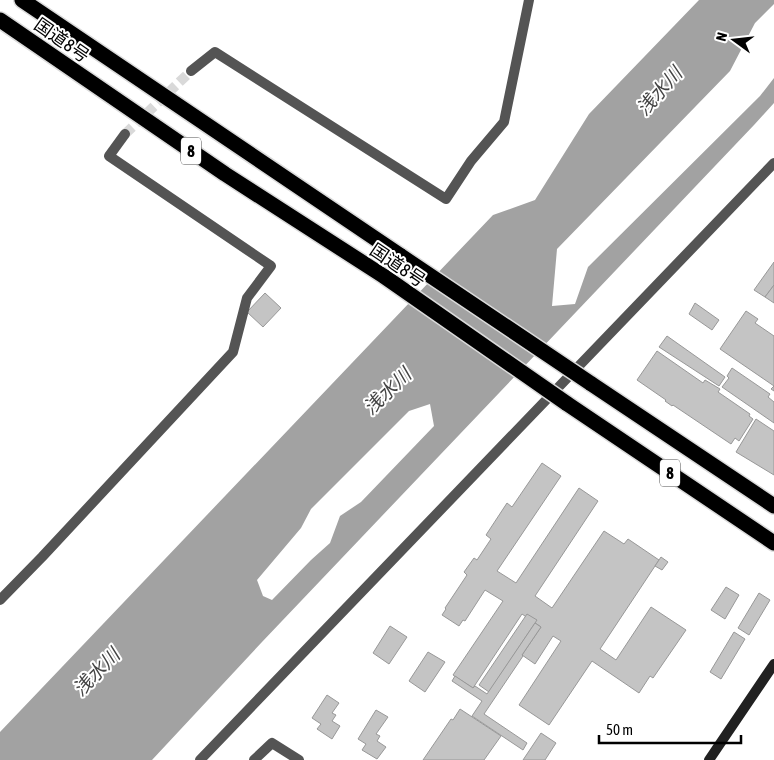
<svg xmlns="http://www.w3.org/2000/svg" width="774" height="760" font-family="'Asap Condensed','Noto Sans JP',sans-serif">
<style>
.water{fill:#a2a2a2;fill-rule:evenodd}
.building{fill:#c4c4c4;stroke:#989898}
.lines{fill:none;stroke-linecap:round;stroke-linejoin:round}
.street-tunnel{stroke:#d9d9d9;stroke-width:10;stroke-dasharray:10 5;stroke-linecap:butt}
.highway-casing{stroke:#dbdbdb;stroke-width:18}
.street{stroke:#545454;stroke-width:10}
.secondary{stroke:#212121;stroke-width:10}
.highway{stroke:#000;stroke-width:15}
.highway-bridge-casing{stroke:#dbdbdb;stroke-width:18;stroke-linecap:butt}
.highway-bridge{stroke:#000;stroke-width:15}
.labels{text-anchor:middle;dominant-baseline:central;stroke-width:4;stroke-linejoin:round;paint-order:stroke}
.shield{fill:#fff;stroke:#4c4c4c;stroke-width:1}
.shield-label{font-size:16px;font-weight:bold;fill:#000}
.street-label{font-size:18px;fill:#000;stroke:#fff}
.water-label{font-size:19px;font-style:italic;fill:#434343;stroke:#fff}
</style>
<rect width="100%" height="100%" fill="#fff"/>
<path class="water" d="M699,0h75v4l-19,19 -25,48 -173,178 -5,57 23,-2 13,-37 172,-171 14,-18v25l-20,22 -492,517 -110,118h-152v-28l493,-517 42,-15 54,-86zM430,404l4,22 -73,76 -21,14 -10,27 -19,17 -39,40 -9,-4 -6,-16 44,-52 10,-19 98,-98z"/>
<g class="building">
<path d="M774,262v23l-9,12 -11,-7z"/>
<path d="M774,285v18l-9,-6z"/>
<path d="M265,293l16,15 -18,19 -16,-15z"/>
<path d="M695,303l24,17 -7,10 -23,-16z"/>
<path d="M746,311l12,8 -3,4 19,13v55l-3,-2 3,-3 -54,-37z"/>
<path d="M667,336l58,41 -6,9 -60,-39z"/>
<path d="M657,351l46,32 2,-3 15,9 -2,3 32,22 -1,2 4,3 -14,22 -4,-3 -4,6 -58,-39 -1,1 -7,-5 1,-1 -29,-20z"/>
<path d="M732,368l38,26 -2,3 6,5v21l-52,-36 7,-9 -2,-2z"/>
<path d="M756,419l18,12v44l-38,-23z"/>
<path d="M542,463l19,13 -64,95 19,12 63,-95 19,13 -63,95 17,12 52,-77 20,13 4,-5 31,21 -59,89 16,11 35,-53 35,23 -33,48 -3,-2 -11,17 -47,-32 -43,64 -30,-20 42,-64 -8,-5 -18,28 -13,-9 19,-28 -19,-13 -49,74 -20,-13 50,-74 -18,-11 -20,31 -2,-1 -4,6 -17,-11 4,-6 -1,-1 22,-33 -3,-3 10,-14 3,2 14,-21 -5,-4 21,-32 5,4z"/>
<path d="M661,557l7,5 -6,8 -7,-4z"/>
<path d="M726,587l13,8 -14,24 -14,-9z"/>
<path d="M759,593l11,7 -21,35 -11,-7z"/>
<path d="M527,614l10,6 -48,72 -10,-7z"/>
<path d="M535,623l6,4 -19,28 1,1 -39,58 43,29 -4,7 -51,-34 10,-15 -30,-20 3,-5 18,12 2,-2 12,8z"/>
<path d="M390,626l17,11 -18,27 -16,-11z"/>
<path d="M734,632l11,7 -24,40 -11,-7z"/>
<path d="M428,652l17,10 -20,30 -16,-11z"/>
<path d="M327,695l12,8 -7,10 4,2 -4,6 8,5 -8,13 -15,-10 4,-5 -9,-6z"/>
<path d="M460,709l41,27 -17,24h-61l28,-41 2,1z"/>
<path d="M376,710l12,7 -12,17 4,2 -3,5 9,6 -9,12 -15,-9 4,-6 -8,-5z"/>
<path d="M541,733l15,10 -11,17h-22z"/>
</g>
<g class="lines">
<path class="street-tunnel" d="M125,134l66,-63"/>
<g class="highway-casing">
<g id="highway">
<path d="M22,0l379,256"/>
<path d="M0,20l225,154 160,103"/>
<path d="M590,383l184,123"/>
<path d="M566,403l208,140"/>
</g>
</g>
<g class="street">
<path d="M191,71l24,-19 231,147 25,-38 33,-39 25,-122"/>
<path d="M0,600l42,-43 191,-205 14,-54 24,-32 -162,-110 16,-22"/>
<path d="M200,760l574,-597"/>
<path d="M254,760l18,-17 27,17"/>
</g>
<path class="secondary" d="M709,760l65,-96"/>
<use href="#highway" class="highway"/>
<g class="highway-bridge-casing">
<g id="highway-bridge">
<path d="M401,256l189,127"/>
<path d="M385,277l181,126"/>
</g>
</g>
<use href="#highway-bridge" class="highway-bridge"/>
</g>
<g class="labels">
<g class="shield">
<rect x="181" y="137.5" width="20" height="27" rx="4"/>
<rect x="660" y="459.5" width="20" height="27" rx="4"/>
</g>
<g class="shield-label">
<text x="191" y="151">8</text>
<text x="670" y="473">8</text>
</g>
<g class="street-label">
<text transform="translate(62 40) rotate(35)">国道8号</text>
<text transform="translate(398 265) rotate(34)">国道8号</text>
</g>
<g class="water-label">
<text transform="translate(659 91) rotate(-48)">浅水川</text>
<text transform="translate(387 391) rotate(-44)">浅水川</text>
<text transform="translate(96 672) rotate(-46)">浅水川</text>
</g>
</g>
<g transform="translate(734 40) rotate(285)" stroke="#ffffff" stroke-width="4" paint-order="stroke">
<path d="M0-4L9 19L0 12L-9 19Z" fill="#000000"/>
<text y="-8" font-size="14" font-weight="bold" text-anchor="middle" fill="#000000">N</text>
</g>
<path d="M599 735v8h142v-8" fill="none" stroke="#000000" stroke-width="2.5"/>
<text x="606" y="735" font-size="15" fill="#000000" stroke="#ffffff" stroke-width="4" paint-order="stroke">50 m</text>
</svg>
